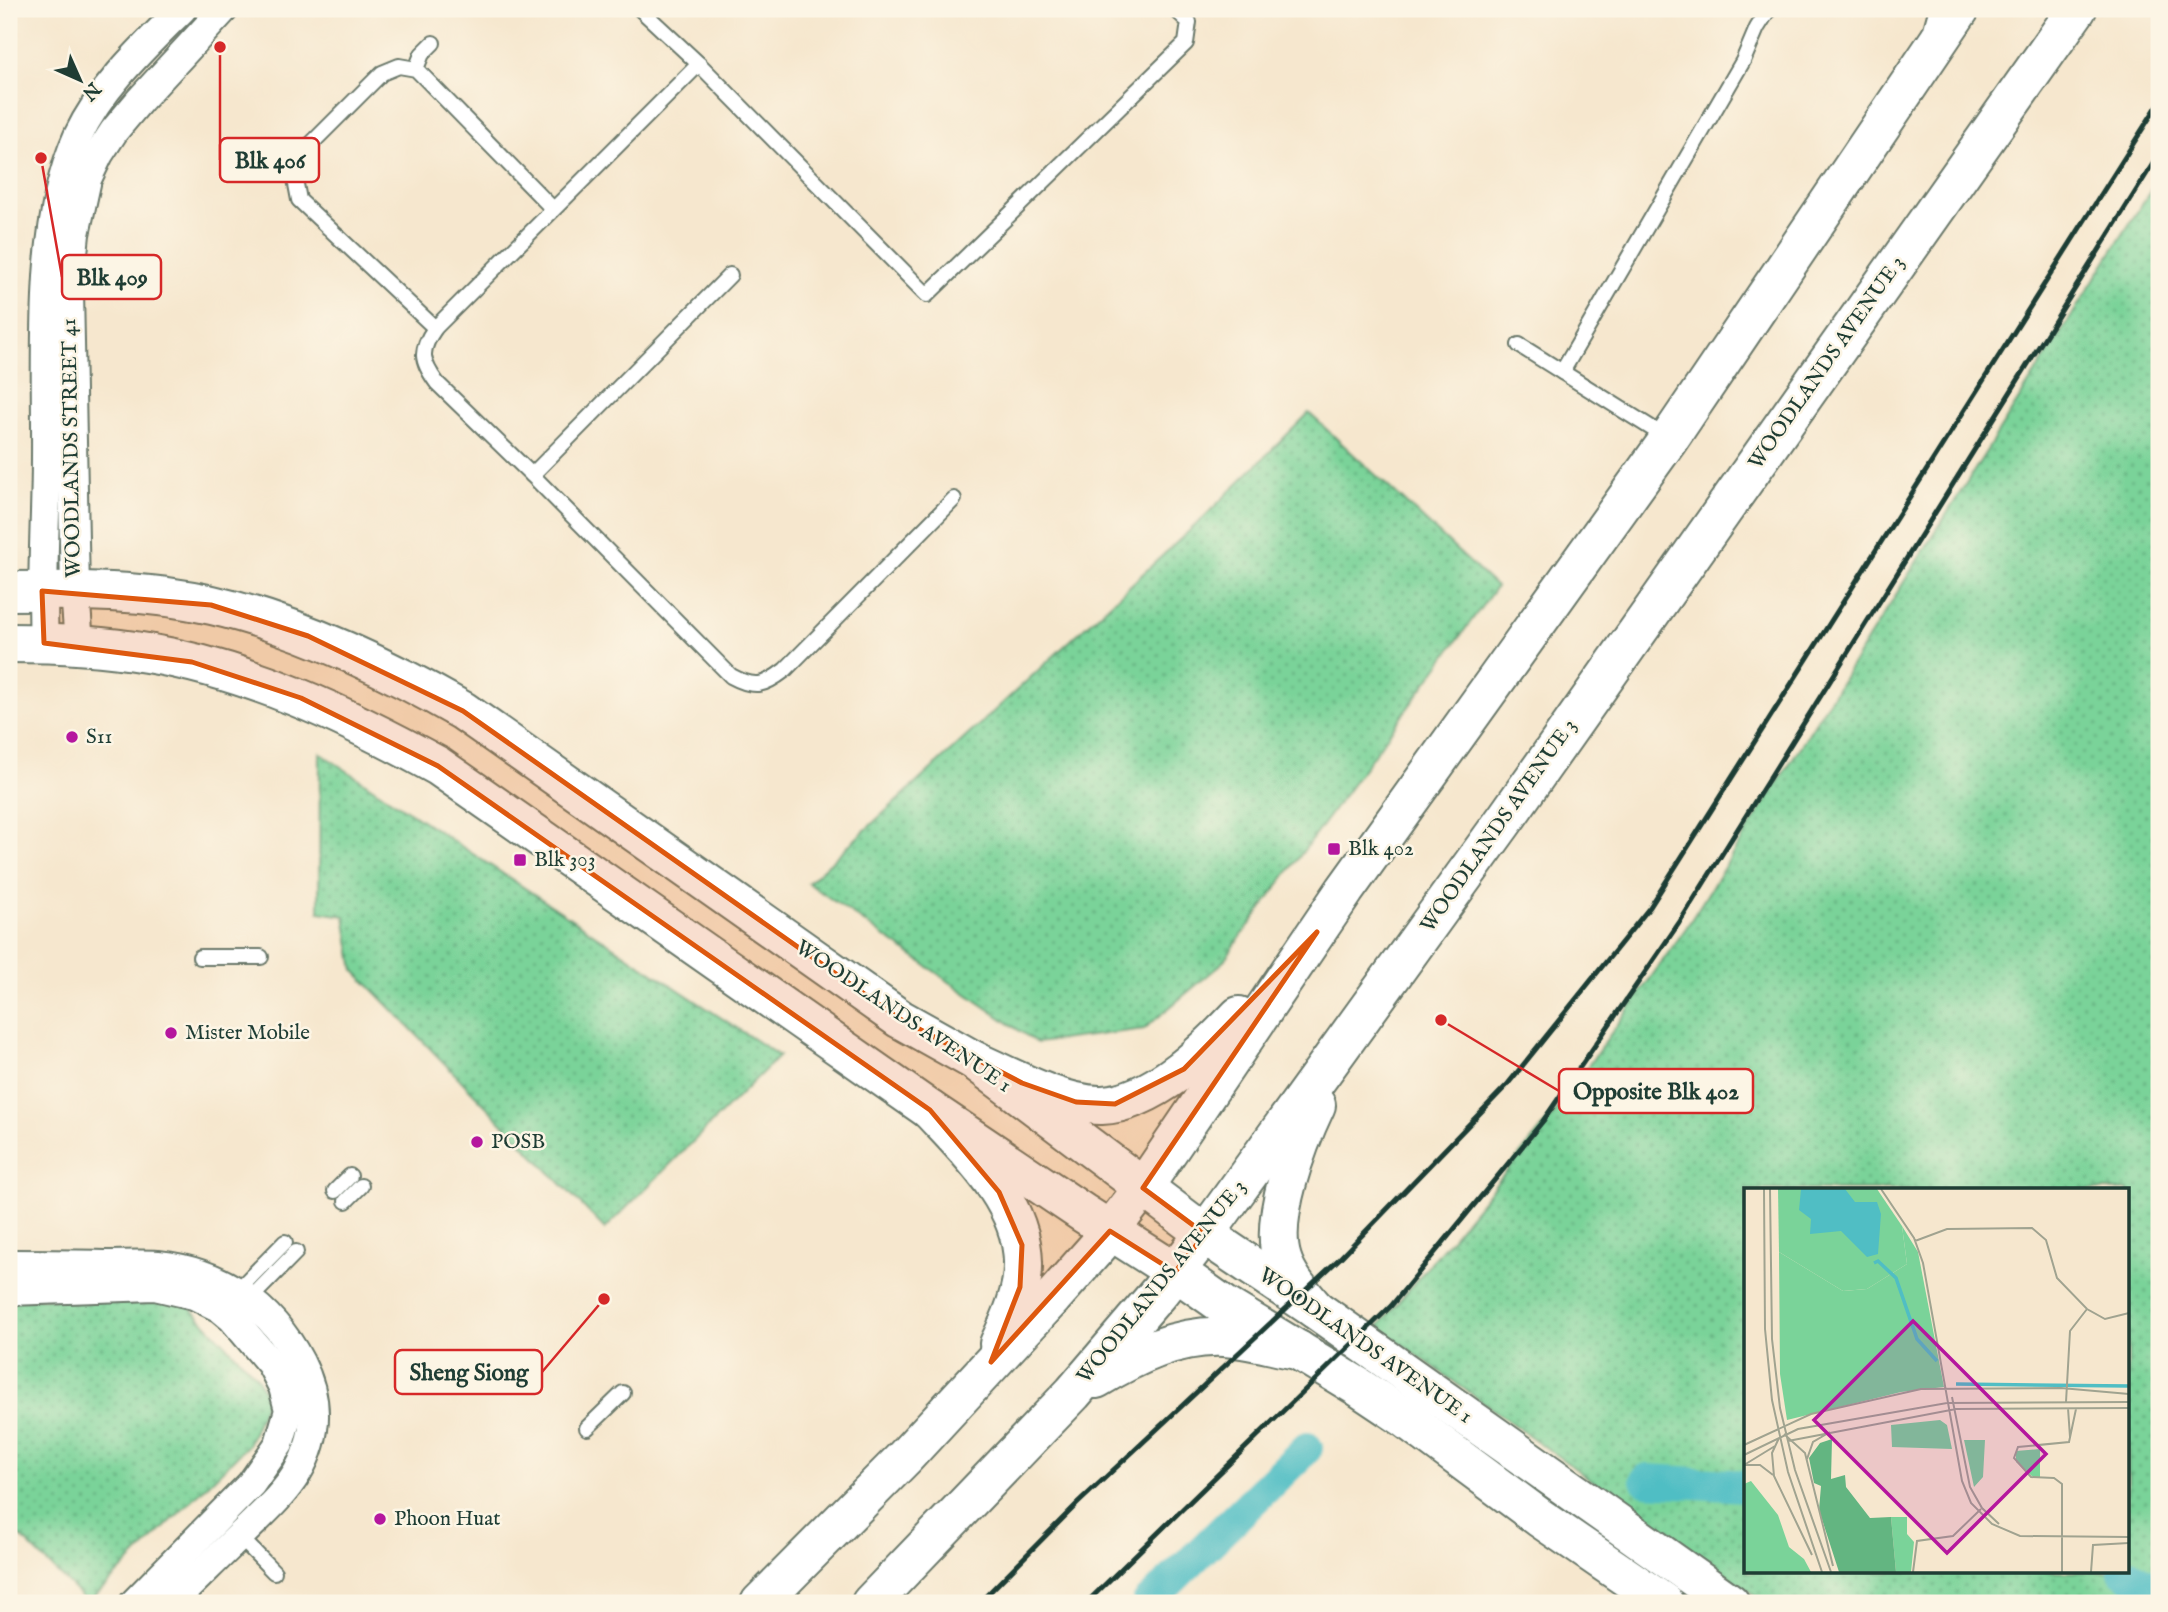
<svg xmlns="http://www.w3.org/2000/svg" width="2168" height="1612" font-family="'IM FELL English',serif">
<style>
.grass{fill:url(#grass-dots);stroke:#4c8866;stroke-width:2;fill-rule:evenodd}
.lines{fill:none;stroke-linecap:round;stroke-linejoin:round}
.canal{stroke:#50bec4;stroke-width:32}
.service-casing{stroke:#6a786a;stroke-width:18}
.minor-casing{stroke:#6a786a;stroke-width:32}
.secondary-casing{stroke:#6a786a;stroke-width:42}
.primary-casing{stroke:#6a786a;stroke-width:42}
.motorway-casing{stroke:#6a786a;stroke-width:42}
.service{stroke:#fff;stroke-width:14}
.minor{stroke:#fff;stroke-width:28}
.secondary{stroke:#fff;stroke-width:38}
.primary{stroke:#fff;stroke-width:38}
.motorway{stroke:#fff;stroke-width:38}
.rail{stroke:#1f3d34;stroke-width:5}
.marked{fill:#de580e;fill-opacity:0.2;stroke:#de580e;stroke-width:5;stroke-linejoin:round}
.poi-dot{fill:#b5179e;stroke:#fcf5e5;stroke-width:2.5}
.labels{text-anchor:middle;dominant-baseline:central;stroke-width:5;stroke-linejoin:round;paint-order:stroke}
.street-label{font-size:21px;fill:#1f3d34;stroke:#fcf5e5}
.poi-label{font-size:21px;fill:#1f3d34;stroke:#fcf5e5;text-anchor:start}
.inset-river{fill:none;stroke:#50bec4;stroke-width:3.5}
.inset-road{fill:none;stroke:#a0a390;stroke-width:2}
.view{fill:#b5179e;fill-opacity:0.15;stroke:#b5179e;stroke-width:3.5}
.inset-edge{fill:none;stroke:#1f3d34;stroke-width:3.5}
.leader{fill:none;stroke:#d62828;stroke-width:2.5}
.callout-dot{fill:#d62828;stroke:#fcf5e5;stroke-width:2.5}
.callout{fill:#fcf5e5;stroke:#d62828;stroke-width:2.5}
.callout-label{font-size:23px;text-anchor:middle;font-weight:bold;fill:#1f3d34}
</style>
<defs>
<pattern id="grass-dots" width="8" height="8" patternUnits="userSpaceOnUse" patternTransform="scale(1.75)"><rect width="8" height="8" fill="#7ad399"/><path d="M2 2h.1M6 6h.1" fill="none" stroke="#63ac7e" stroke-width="1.8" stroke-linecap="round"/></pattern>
</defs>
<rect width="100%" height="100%" fill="#fcf5e5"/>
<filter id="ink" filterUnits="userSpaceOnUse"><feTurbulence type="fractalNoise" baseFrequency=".0143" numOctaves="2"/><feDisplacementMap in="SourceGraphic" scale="14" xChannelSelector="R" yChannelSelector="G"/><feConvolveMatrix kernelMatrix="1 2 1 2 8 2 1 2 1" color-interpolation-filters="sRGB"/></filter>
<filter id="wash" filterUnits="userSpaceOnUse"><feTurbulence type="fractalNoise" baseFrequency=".00686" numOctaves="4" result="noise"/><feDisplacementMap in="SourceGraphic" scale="28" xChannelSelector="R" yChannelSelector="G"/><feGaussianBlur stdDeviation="1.57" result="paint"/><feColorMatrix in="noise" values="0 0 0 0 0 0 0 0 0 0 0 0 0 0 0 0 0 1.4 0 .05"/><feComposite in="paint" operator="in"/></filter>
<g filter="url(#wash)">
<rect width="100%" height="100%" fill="#f6e7ce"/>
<g class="grass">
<path d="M2159,177v1426h-392l-130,-90 -259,-186 175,-212 133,-187zM1746,1190h382v382h-382z"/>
<path d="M1309,413l187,174 -275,377 -77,65 -107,14 -229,-160 393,-363z"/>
<path d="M320,753l459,303 -174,173 -251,-259 -9,-54 -26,-4z"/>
<path d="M9,1298l175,3 74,77 9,21 -19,46 -160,158 -79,-78z"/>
</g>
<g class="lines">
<g class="canal">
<path d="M1646,1480l100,6"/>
<path d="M2124,1572l35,19"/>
<path d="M1148,1603l159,-155"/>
</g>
</g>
</g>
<g filter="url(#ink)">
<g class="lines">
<g class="service-casing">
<g id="service">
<path d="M640,9l59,55 228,231 259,-252 3,-21 -14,-13"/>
<path d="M699,64l-264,264c-16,23 -14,33 2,55l95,92 199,201c24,13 33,10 54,-6l169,-171"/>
<path d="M416,69l6,-15 11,-11"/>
<path d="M435,328l-136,-128 -7,-37 90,-90 17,-7 17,3 137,140"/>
<path d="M1519,345l150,94"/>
<path d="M1562,372l181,-311 14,-33 12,-19"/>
<path d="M532,475l198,-200"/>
<path d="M200,957h61"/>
<path d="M335,1191l15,-15"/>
<path d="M346,1201l15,-15"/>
<path d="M233,1295l52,-53"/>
<path d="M245,1304l51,-52"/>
<path d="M587,1428l36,-35"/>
<path d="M236,1533l38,39"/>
</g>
</g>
<g class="minor-casing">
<g id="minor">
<path d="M44,643c-3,-62 2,-124 2,-186 1,-99 -9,-230 32,-321 23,-49 66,-89 104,-127"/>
<path d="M79,645l-4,-55 -6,-298 6,-58 12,-55 12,-25 15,-23 26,-31 84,-91"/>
<path d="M9,1264c32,0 64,0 95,1 18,0 36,-1 54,0 64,7 113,41 142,97 20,38 18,75 -3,111 -14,23 -35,41 -54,60 -24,23 -48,47 -72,70"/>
<path d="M9,1291l146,-5 39,9 26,13 12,10 39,46 12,23 6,23 -10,34 -28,40 -117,119"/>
</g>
</g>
<g class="secondary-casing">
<g id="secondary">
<path d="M9,591c67,-1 137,-1 203,14 87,20 174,62 251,106l437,308 75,42 245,184 95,64 415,294"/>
<path d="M9,643c46,0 92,2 138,10 103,17 200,63 291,113l492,344 153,103 108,69 34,24 132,80 48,32 135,100 124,85"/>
</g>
</g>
<g class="primary-casing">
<g id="primary">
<path d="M975,1061c35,16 88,45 127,44 51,-2 104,-54 137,-89"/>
<path d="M930,1110c38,41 92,91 93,152 1,28 -12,57 -24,82"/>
<path d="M1315,1309c-13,-16 -27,-31 -33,-50 -13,-41 16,-116 34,-154"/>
<path d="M1096,1379c38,-23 81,-44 127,-42 25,1 50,9 75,13"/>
<path d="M760,1603l145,-146 148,-160 46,-52 44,-57 202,-298 324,-451 291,-430"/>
<path d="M871,1603l202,-210 87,-102 56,-72 290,-401 571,-809"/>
</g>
</g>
<g class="motorway-casing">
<path id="motorway" d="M1942,34l7,-25"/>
</g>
<use href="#service" class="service"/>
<use href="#minor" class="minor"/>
<use href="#secondary" class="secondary"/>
<use href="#primary" class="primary"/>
<use href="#motorway" class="motorway"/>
<g class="rail">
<path d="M979,1603l98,-99 262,-245 168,-174 143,-178 509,-804"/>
<path d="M1086,1603l305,-297 152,-185 136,-198 480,-769"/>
</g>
</g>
</g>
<path class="marked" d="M42,591l169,14 97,31 155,75 437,308 122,64 54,19 39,2 69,-35 133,-137 -174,256 62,46 -30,38 -65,-41 -119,131 29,-75 2,-42 -23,-53 -69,-82 -492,-344 -137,-68 -109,-36 -148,-19z"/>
<g class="poi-dot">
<circle cx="72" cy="737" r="7"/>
<rect x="1327" y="842" width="14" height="14" rx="3.5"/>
<rect x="513" y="853" width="14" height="14" rx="3.5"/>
<circle cx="171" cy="1033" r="7"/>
<circle cx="477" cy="1142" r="7"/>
<circle cx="380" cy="1519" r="7"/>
</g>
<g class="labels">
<g class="street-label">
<text transform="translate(1827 363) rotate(-55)">WOODLANDS AVENUE 3</text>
<text transform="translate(72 448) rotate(-91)">WOODLANDS STREET 41</text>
<text transform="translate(1499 826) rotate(-55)">WOODLANDS AVENUE 3</text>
<text transform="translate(903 1017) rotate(34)">WOODLANDS AVENUE 1</text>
<text transform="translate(1162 1282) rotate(-51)">WOODLANDS AVENUE 3</text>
<text transform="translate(1365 1346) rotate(35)">WOODLANDS AVENUE 1</text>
</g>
<g class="poi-label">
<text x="86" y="737">S11</text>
<text x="1348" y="849">Blk 402</text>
<text x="534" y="860">Blk 303</text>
<text x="185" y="1033">Mister Mobile</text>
<text x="491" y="1142">POSB</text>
<text x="394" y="1519">Phoon Huat</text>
</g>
</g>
<g transform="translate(1744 1188)">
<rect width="385" height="385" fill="#f6e7ce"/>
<path d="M158,38l16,26 26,135 -43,5 -114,28 -7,-46 -1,-122 64,39 24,-2 40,-25zM196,232l7,5 5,24 -60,-2 -1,-22zM220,252h21l-2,37 -9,10zM296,261v28h-7l-17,-15v-11zM147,329h16v17l7,8 -3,30h-15z" fill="#7ad399"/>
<path d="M88,251l-1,40 14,-4 1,12 24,31 21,-1 5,55h-57l-20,-62 2,-24 -7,-3 -5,-25 11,-15z" fill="#63b581"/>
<path d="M34,1h99l25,37 5,38 -40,25 -24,2 -64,-39z" fill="#7ad399"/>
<path d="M7,293l27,34 11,32 15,12 7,13h-67v-88z" fill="#7ad399"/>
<path d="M57,1h44l10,13h22l4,12 -3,40 -11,3 -26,-26 -31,3 1,-15 -12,-9z" fill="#50bec4"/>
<path class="inset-river" d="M130,75l4,-2 18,17 21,61 20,22M212,196l173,2"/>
<path class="inset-road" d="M20,1l1,140 7,71 16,72 34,100M26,1l2,150 8,69 15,62 36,102M137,1l33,49 9,25 39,218 9,22 21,21 28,12 109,1M171,53l32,-12 85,-1 14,12 11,38 30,31 18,10 24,-6M208,209l18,90 12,21 17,16M322,214l4,-71 17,-22M324,220l2,29M40,246l21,19 28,113M35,250l-7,15 2,23 38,79M44,253l168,-32 173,-1M0,257l67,-31 110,-25 140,-1 68,6M0,267l54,-26 149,-26 182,-1M63,271l6,-17 17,-10M0,277l31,-19M0,277h16l13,10M169,384l4,-31 36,-5 28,-27M318,384v-88l-8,-6 -23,-1 -17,-19 4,-11 51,-5 7,-33M347,384l2,-27 36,-2"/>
<path class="view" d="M169,133l133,133 -99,99 -133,-133z"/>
<rect width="385" height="385" class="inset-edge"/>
</g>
<path class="leader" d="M220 47L220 160M41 158L62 277M1441 1020L1559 1091M604 1299L542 1372"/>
<g class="callout-dot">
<circle cx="220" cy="47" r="7"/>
<circle cx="41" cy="158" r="7"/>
<circle cx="1441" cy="1020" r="7"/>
<circle cx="604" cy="1299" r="7"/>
</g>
<g class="callout">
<rect x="220" y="138" width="99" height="44" rx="7"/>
<rect x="62" y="255" width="99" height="44" rx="7"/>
<rect x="1559" y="1069" width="194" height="44" rx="7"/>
<rect x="395" y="1350" width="147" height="44" rx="7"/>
</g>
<g class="callout-label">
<text x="270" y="168">Blk 406</text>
<text x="112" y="285">Blk 409</text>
<text x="1656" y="1099">Opposite Blk 402</text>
<text x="469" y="1380">Sheng Siong</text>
</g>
<rect width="2168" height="1612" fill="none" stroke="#fcf5e5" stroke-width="35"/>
<g transform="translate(80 80) rotate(135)" stroke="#fcf5e5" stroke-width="5" paint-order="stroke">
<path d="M0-5L12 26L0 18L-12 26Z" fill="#1f3d34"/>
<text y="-10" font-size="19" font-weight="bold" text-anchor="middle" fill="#1f3d34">N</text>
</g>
</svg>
